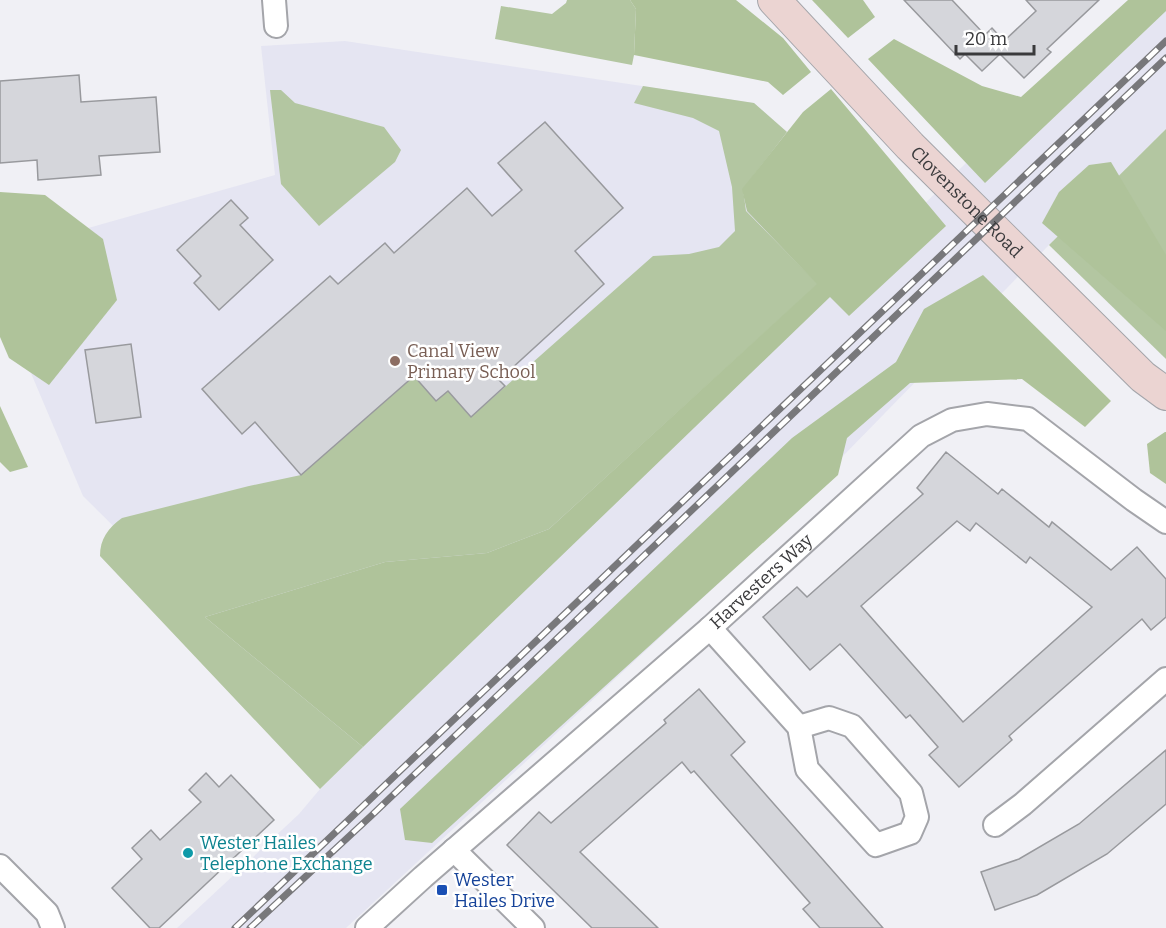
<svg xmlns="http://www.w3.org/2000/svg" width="1166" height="928" font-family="Bitter,serif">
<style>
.built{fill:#e5e5f2}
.green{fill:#b3c6a1}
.forest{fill:#afc39a}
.building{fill:#d5d6db;stroke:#98999d;stroke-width:1.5;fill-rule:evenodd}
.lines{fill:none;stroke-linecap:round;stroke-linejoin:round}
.street-casing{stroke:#a4a5aa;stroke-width:26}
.secondary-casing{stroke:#a4a5aa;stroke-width:34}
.street{stroke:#fff;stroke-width:22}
.secondary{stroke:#ebd4d2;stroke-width:32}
.rail-casing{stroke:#78787b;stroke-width:7}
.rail{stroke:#fff;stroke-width:4.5;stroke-dasharray:14;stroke-linecap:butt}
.education-dot{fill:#8d6e63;stroke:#fff;stroke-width:2}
.culture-dot{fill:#0f9aa8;stroke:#fff;stroke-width:2}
.transit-dot{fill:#1a4fb4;stroke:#fff;stroke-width:2}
.labels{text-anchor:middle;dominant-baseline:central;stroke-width:5;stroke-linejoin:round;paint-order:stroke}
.street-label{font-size:18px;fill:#3a3a3c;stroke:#fff}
.education-label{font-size:18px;fill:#785e54;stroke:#fff;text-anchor:start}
.culture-label{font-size:18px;fill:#0d838f;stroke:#fff;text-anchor:start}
.transit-label{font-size:18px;fill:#164399;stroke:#fff;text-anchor:start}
</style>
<rect width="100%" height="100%" fill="#f0f0f5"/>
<path class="built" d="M1166,0v129l-117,116 -328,336 -375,347h-169l122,-114 21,-25 42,-42 -157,-130 -122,-121 -83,-196v-47l275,-78 -14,-129 84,-5 409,62 33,29 -44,57 87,108 137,-135z"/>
<g class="green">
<path d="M567,0h63l6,9 -2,46 -2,10 -137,-26 6,-33 51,8 14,-11z"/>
<path d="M643,86l111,17 33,29 -44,57 3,22 72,73 -269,245 -62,24 -102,9 -180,55 158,130 -43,42 -220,-233c0,-17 8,-28 22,-38l127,-32 52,-11 113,-99 22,25 12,-10 23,26 182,-161 36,-2 30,-7 16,-16 -3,-44 -13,-56 -26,-13 -59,-15z"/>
<path d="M270,90h11l14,13 89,24 17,23 -6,12 -76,64 -38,-42z"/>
<path d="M1166,129v230l-117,-114z"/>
</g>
<g class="forest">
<path d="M630,0h106l47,38 28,34 -28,23 -15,-13 -134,-27 2,-46z"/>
<path d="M812,0h51l12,17 -27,21z"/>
<path d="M1128,0h38v11l-181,172 -117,-124 26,-20 88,47 39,11z"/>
<path d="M831,89l115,137 -97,90 -19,-19 -467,450 -158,-130 180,-55 102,-9 62,-24 268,-245 -70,-73 -5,-22 61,-77z"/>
<path d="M1111,162l55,93v76l-124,-108 17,-31 30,-27z"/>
<path d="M0,192l45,3 58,44 14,61 -68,85 -40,-27 -9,-21z"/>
<path d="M983,275l128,126 -26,26 -63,-48 -112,4 -63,55 -9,37 -406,368 -27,-3 -5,-31 392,-371 104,-76 28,-53z"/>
<path d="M0,406l28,61 -18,5 -10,-10z"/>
<path d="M1165,432h1v52l-16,-11 -3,-29z"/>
</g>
<g class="building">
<path d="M904,0h48l33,35 7,-7 12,13 32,-30 -10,-11h73l-52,49 4,3 -27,26 -24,-24 -18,17 -17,-17 -5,5z"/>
<path d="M79,75l2,27 75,-5 4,55 -61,4 2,19 -63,5 -1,-20 -37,3v-82z"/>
<path d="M545,122l78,86 -48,43 29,33 -105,96 6,6 -34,31 -23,-26 -12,10 -22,-25 -113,99 -46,-53 -13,12 -40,-45 128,-113 8,8 47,-41 9,10 73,-65 25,28 30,-26 -24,-27z"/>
<path d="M231,200l17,18 -8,7 33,35 -54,50 -25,-27 7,-7 -24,-26z"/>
<path d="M131,344l10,73 -45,6 -11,-73z"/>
<path d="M946,452l52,42 4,-5 47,38 3,-5 59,48 26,-23 29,32v38l-15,13 -9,-11 -133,117 3,4 -53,47 -30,-32 9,-8 -28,-32 -4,3 -66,-74 -30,26 -47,-53 34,-30 10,10 116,-103 -6,-6zM957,521l13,10 6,-8 50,40 4,-6 62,50 -129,115 -102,-116z"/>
<path d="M699,689l46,53 -14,13 152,173h-63l-17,-19 7,-6 -116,-132 -3,2 -9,-11 -102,90 78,76h-66l-85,-83 32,-33 12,11 115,-100 -2,-3z"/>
<path d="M1166,750v54l-59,50 -70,41 -42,15 -14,-38 38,-13 60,-35z"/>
<path d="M206,773l13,14 12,-12 43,45 -115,108h-9l-38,-40 30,-29 -10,-11 19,-18 9,10 41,-38 -12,-12z"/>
</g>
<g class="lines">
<g class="street-casing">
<g id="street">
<path d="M274,0l2,26"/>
<path d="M710,628l89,99 8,42 69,76 34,-12 7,-16 -6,-24 -59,-67 -23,-8 -30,9"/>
<path d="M995,825l28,-21 143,-125"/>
<path d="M454,850l79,78"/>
<path d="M0,866l47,47 6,15"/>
<path id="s1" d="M367,928l56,-51 287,-249 211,-192 31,-16 35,-6 41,5 106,81 32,22"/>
</g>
</g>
<g class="secondary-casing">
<g id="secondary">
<path id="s2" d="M774,0l136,146 233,231 23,17"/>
</g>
</g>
<use href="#street" class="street"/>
<use href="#secondary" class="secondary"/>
<g class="rail-casing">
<g id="rail">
<path d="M235,928l931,-887"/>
<path d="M250,928l121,-112 795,-758"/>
</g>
</g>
<use href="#rail" class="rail"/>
</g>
<circle class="education-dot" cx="395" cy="361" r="6"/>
<circle class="culture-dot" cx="188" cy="853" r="6"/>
<rect class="transit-dot" x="436" y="884" width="12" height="12" rx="3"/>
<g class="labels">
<g class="street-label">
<text stroke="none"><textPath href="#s2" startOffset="279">Clovenstone Road</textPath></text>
<text stroke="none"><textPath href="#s1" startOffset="525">Harvesters Way</textPath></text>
</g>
<g class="education-label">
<text x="407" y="351">Canal View<tspan x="407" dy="21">Primary School</tspan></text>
</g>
<g class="culture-label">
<text x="200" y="843">Wester Hailes<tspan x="200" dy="21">Telephone Exchange</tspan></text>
</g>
<g class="transit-label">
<text x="454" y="880">Wester<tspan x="454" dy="21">Hailes Drive</tspan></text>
</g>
</g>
<path d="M956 45v9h78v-9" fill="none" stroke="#3a3a3c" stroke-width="3"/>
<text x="965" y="45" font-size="18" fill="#3a3a3c" stroke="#ffffff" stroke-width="4.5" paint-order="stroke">20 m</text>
</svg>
